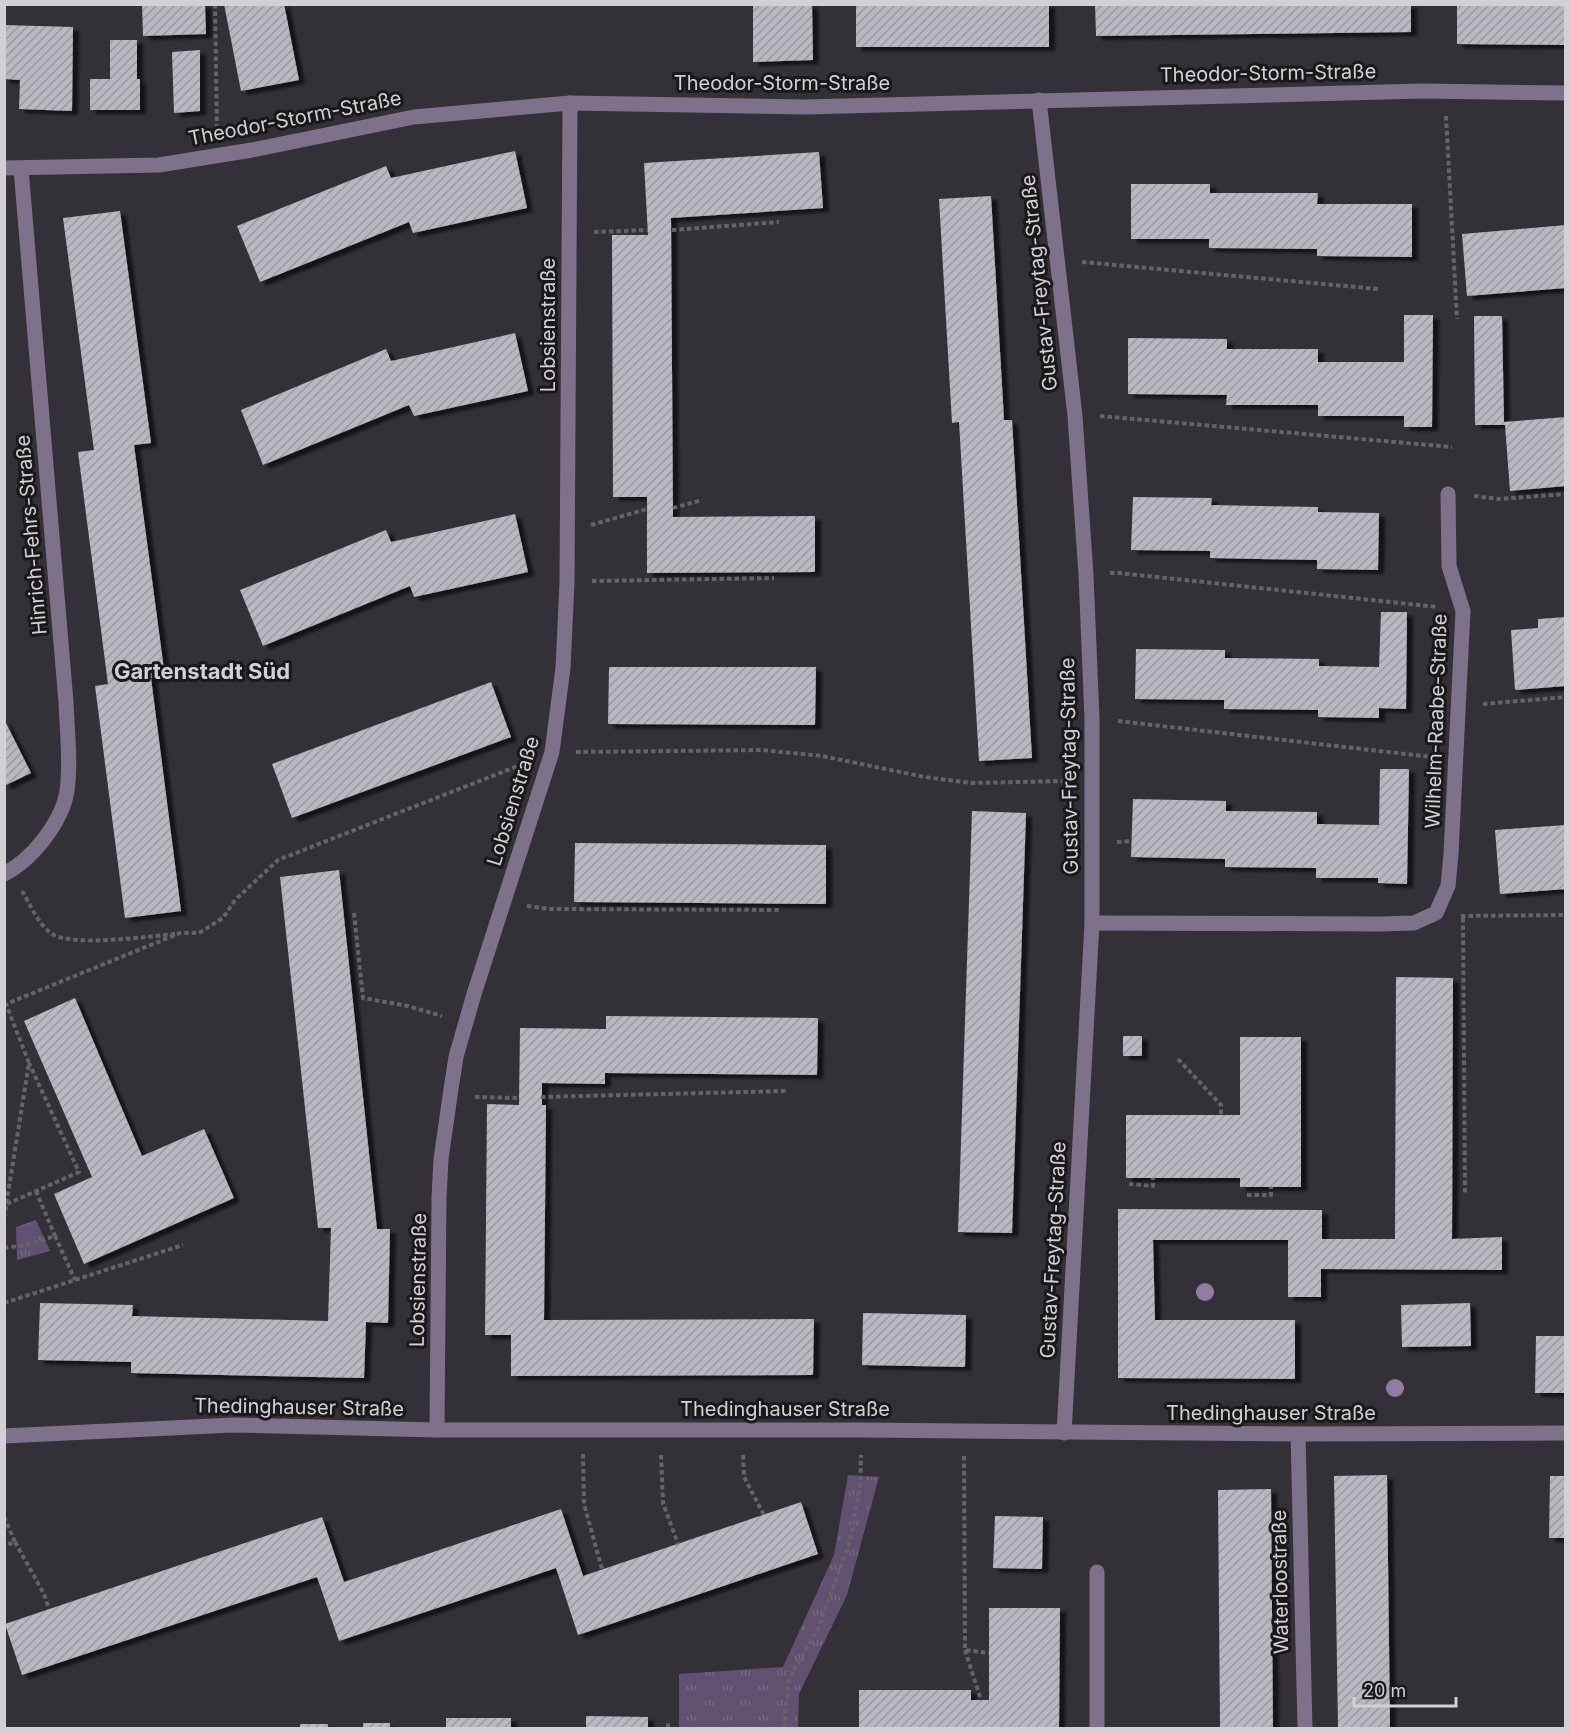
<svg xmlns="http://www.w3.org/2000/svg" width="1570" height="1733" font-family="Inter,sans-serif">
<style>
.grass{fill:url(#grass-tufts)}
.building{fill:url(#building-hatch);filter:url(#shadow)}
.lines{fill:none;stroke-linecap:round;stroke-linejoin:round}
.path{stroke:#656268;stroke-width:4;stroke-dasharray:4.5 3;stroke-linecap:butt}
.minor{stroke:#7e728a;stroke-width:15}
.tree{fill:#8f7ca2}
.labels{text-anchor:middle;dominant-baseline:central;stroke-width:6;stroke-linejoin:round;paint-order:stroke}
.street-label{font-size:20px;fill:#d3d0d5;stroke:#1a181b}
.quarter-label{font-size:22px;font-weight:bold;fill:#d3d0d5;stroke:#1a181b}
</style>
<defs>
<pattern id="grass-tufts" width="24" height="20" patternUnits="userSpaceOnUse" patternTransform="scale(1.5)"><rect width="24" height="20" fill="#615171"/><path d="M3 7l-1-3M5 7V3M7 7l1-3M15 17l-1-3M17 17v-4M19 17l1-3" fill="none" stroke="#776984"/></pattern>
<pattern id="building-hatch" width="6" height="6" patternUnits="userSpaceOnUse" patternTransform="scale(1.5)"><rect width="6" height="6" fill="#bbb7c0"/><path d="M-1 1l2-2M0 6l6-6M5 7l2-2" fill="none" stroke="#9c99a0"/></pattern>
<filter id="shadow"><feDropShadow dx="6" dy="4" stdDeviation="1.5" flood-color="#0009"/></filter>
</defs>
<rect width="100%" height="100%" fill="#333037"/>
<g class="grass">
<path d="M36,1220l14,31 -33,9 -1,-33z"/>
<path d="M848,1475l31,2 -32,118 -48,99 -1,34h-119v-54l104,-7 51,-112z"/>
</g>
<g class="building">
<path d="M142,4h63l1,30 -63,2z"/>
<path d="M224,4h60l15,76 -58,11z"/>
<path d="M753,4h59l1,56 -60,2z"/>
<rect x="856" y="4" width="193" height="43"/>
<path d="M1095,4h316v28l-315,4z"/>
<path d="M1457,4h109v41l-109,-1z"/>
<path d="M4,25l69,2 -1,84 -53,-2 1,-29 -16,-1z"/>
<path d="M110,40h27v39h3v31h-50v-31h20z"/>
<path d="M200,50v61l-26,2 -2,-61z"/>
<path d="M515,151l12,57 -114,25 -4,-11 -149,60 -23,-56 149,-60 5,12z"/>
<path d="M819,152l4,56 -152,10 2,299 142,-1v56l-168,1v-76h-34l-1,-262h36l-4,-72z"/>
<path d="M1131,184h79v9h108l-1,11h95v53l-95,-1v-7l-108,-1v-9h-78z"/>
<path d="M991,196l13,224h8l20,338 -53,3 -20,-339 -7,1 -13,-224z"/>
<path d="M120,211l31,232 -17,2 31,232 -14,1 30,233 -56,7 -30,-232 13,-2 -30,-232 16,-2 -31,-232z"/>
<path d="M1566,225v63l-99,8 -5,-62z"/>
<path d="M1404,315h29l-1,112h-28v-11h-86v-11h-92l1,-10 -99,-1v-56l99,1v10h91v13h86z"/>
<path d="M1474,316h28l2,106 62,-5v69l-56,5 -5,-66h-30z"/>
<path d="M515,333l13,58 -114,25 -5,-11 -146,60 -22,-55 145,-61 5,12z"/>
<path d="M1133,497l79,1 -1,7 107,2v5l61,1 -1,57 -61,-1v-9l-107,-2v-7l-79,-1z"/>
<path d="M515,514l13,58 -114,25 -4,-11 -147,60 -23,-56 146,-60 5,12z"/>
<path d="M1381,612h26l-1,97 -27,-1v10l-61,-1v-7l-94,-1v-9l-89,-1 1,-50 89,1v8l94,1v7l60,1z"/>
<path d="M1566,617v69l-51,4 -4,-60 27,-2v-9z"/>
<path d="M609,667h207l-1,58 -207,-1z"/>
<path d="M491,682l20,55 -219,81 -20,-54z"/>
<path d="M4,719l27,54 -27,13z"/>
<path d="M1380,769h29l-2,115 -29,-1v-5h-62v-10l-91,-1v-8l-94,-2 2,-58 93,2v10l91,1v12l62,1z"/>
<path d="M972,811l54,2 -14,420 -54,-1z"/>
<path d="M1566,825v64l-66,5 -5,-64z"/>
<path d="M575,843l251,2v59l-252,-2z"/>
<path d="M339,870l38,359h13l-2,94 -22,-1 -2,56 -233,-5v-11l-93,-2 2,-57 93,2 -1,11 196,5 3,-93h-13l-38,-351z"/>
<path d="M1396,977l57,1 -1,261 50,-2v33l-181,-1v28h-33v-57h-135l2,80h140v59l-177,-1v-169l204,1v29h73z"/>
<path d="M75,998l67,158 62,-27 30,69 -150,66 -30,-70 38,-17 -68,-156z"/>
<path d="M606,1016l212,2 -1,57 -212,-2v11l-63,-1v22h4l-2,215 270,-1 -1,56 -302,1v-41h-26l2,-231 32,1 1,-77 86,1z"/>
<rect x="1123" y="1036" width="19" height="20"/>
<path d="M1240,1037h61v150h-61v-9h-114v-63h114z"/>
<path d="M1470,1303l1,43 -69,1 -1,-42z"/>
<path d="M863,1313l103,2 -1,52 -103,-2z"/>
<path d="M1536,1336h30v57h-31z"/>
<path d="M1387,1475l3,253h-52l-4,-252z"/>
<path d="M1550,1476h16v62h-17z"/>
<path d="M1271,1489l2,239h-53l-2,-238z"/>
<path d="M801,1502l17,52 -240,81 -22,-67 -217,73 -22,-64 -295,98 -17,-51 317,-107 22,65 217,-73 22,67z"/>
<path d="M995,1516l48,1 -1,52 -49,-1z"/>
<path d="M989,1608h71l-1,120h-200v-38h112v10h18z"/>
<path d="M586,1716l62,1v11h-62z"/>
<rect x="446" y="1718" width="65" height="10"/>
<rect x="363" y="1723" width="27" height="5"/>
<rect x="300" y="1724" width="28" height="4"/>
</g>
<g class="lines">
<g class="path">
<path d="M215,4l2,126"/>
<path d="M1446,116l11,203"/>
<path d="M672,230l107,-8"/>
<path d="M594,232l54,-2"/>
<path d="M1082,262l296,27"/>
<path d="M1100,416l352,31"/>
<path d="M1474,496l25,3 67,-5"/>
<path d="M673,508l29,-8"/>
<path d="M591,525l56,-16"/>
<path d="M1110,573h9l318,34"/>
<path d="M592,581l182,-3"/>
<path d="M1483,704l83,-7"/>
<path d="M1118,721l314,36"/>
<path d="M576,752l186,-2 60,6 103,21 46,6 96,-2"/>
<path d="M1117,842l15,-1"/>
<path d="M22,891c8,13 16,33 29,42 19,15 98,3 125,1"/>
<path d="M527,906l23,3 231,1"/>
<path d="M354,913l9,85 45,8 34,10"/>
<path d="M1461,916l105,-1"/>
<path d="M1463,918l2,275"/>
<path d="M4,1002l2,2 174,-71h19l24,-15 12,-18 43,-40 245,-96"/>
<path d="M1178,1059l43,46v10"/>
<path d="M475,1097l44,1"/>
<path d="M541,1097l245,-6"/>
<path d="M1129,1184l24,2v-8"/>
<path d="M36,1191l19,45"/>
<path d="M1247,1195h24v-8"/>
<path d="M7,1204l72,-32 -50,-109"/>
<path d="M4,1218l25,-155 -23,-59"/>
<path d="M4,1248l22,-3 29,-9 20,44"/>
<path d="M4,1303l179,-58"/>
<path d="M583,1454l1,50 18,65"/>
<path d="M661,1455l2,48 15,41"/>
<path d="M743,1455l1,22 20,38"/>
<path d="M964,1456l1,194 24,3"/>
<path d="M4,1517l11,25 -11,4"/>
<path d="M15,1542l29,52 5,15"/>
<path d="M965,1650l16,50"/>
<path d="M668,1728v-7"/>
<path d="M784,1728l5,-50 29,-49 32,-88 10,-54 1,-32"/>
</g>
<g class="minor">
<path d="M1039,100l36,316 11,159 6,143v205l-28,510"/>
<path d="M4,168l155,-3 93,-15 162,-33 156,-14 235,4 617,-16 144,2"/>
<path d="M4,874c28,-14 58,-52 63,-83 4,-29 0,-60 -1,-89l-45,-533"/>
<path d="M1092,923l288,1 34,-1 22,-10 12,-27 3,-32 12,-243 -14,-45 -1,-72"/>
<path d="M437,1430l2,-232 2,-39 10,-70 5,-32 18,-63 78,-242 11,-84 4,-86 3,-479"/>
<path d="M1298,1434l7,294"/>
<path d="M4,1436l229,-11 204,5h425l436,4 268,-1"/>
<path d="M1097,1572v156"/>
</g>
</g>
<g class="tree">
<circle cx="1205" cy="1292" r="9"/>
<circle cx="1395" cy="1388" r="9"/>
</g>
<g class="labels">
<g class="street-label">
<text transform="translate(1268 73) rotate(-1)">Theodor-Storm-Straße</text>
<text x="782" y="83">Theodor-Storm-Straße</text>
<text transform="translate(295 118) rotate(-11)">Theodor-Storm-Straße</text>
<text transform="translate(1039 283) rotate(-96)">Gustav-Freytag-Straße</text>
<text transform="translate(548 325) rotate(-90)">Lobsienstraße</text>
<text transform="translate(31 535) rotate(-95)">Hinrich-Fehrs-Straße</text>
<text transform="translate(1436 721) rotate(-88)">Wilhelm-Raabe-Straße</text>
<text transform="translate(1069 766) rotate(-91)">Gustav-Freytag-Straße</text>
<text transform="translate(513 801) rotate(-73)">Lobsienstraße</text>
<text transform="translate(1053 1250) rotate(-87)">Gustav-Freytag-Straße</text>
<text transform="translate(418 1280) rotate(-89)">Lobsienstraße</text>
<text transform="translate(299 1407) rotate(1)">Thedinghauser Straße</text>
<text x="785" y="1409">Thedinghauser Straße</text>
<text x="1271" y="1413">Thedinghauser Straße</text>
<text transform="translate(1280 1582) rotate(-91)">Waterloostraße</text>
</g>
<g class="quarter-label">
<text x="202" y="671">Gartenstadt Süd</text>
</g>
</g>
<rect width="1570" height="1733" fill="none" stroke="#d3d0d5" stroke-width="12"/>
<path d="M1354 1697v9h102v-9" fill="none" stroke="#d3d0d5" stroke-width="3"/>
<text x="1363" y="1697" font-size="18" fill="#d3d0d5" stroke="#1a181b" stroke-width="4.5" paint-order="stroke">20 m</text>
</svg>
